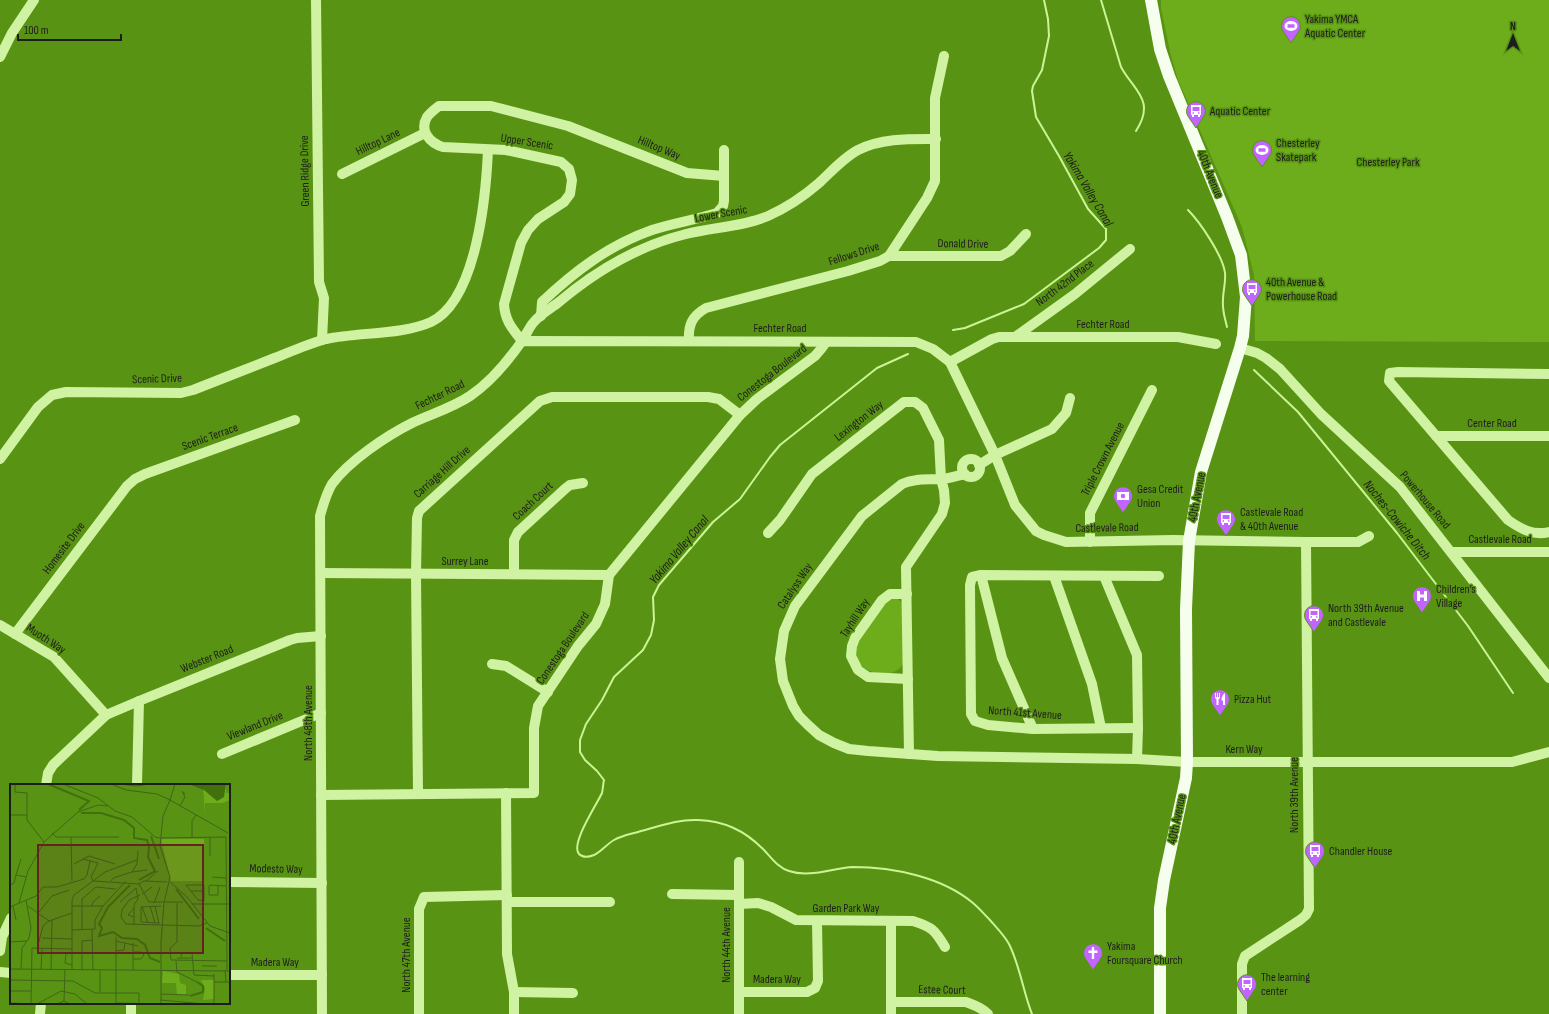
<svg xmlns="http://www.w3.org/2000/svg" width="1549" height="1014" font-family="'Sofia Sans Condensed',sans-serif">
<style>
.green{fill:#6dad1c}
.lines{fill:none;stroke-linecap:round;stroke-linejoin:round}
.stream{stroke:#cbf595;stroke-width:2}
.minor{stroke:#cff2a3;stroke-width:10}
.major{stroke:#f6ffee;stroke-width:12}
.labels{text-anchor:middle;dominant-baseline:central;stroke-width:3;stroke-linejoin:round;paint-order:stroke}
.poi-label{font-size:12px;fill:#1d1d1d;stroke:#599314;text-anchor:start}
.street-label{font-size:12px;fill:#1d1d1d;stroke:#599314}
.park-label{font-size:12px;fill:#1c1d1a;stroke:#599314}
.water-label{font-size:13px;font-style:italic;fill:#1b1d19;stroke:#599314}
.inset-river{fill:none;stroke:#41700d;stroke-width:2}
.inset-road{fill:none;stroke:#416418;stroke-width:1}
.view{fill:#672121;fill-opacity:0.15;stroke:#672121;stroke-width:2}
.inset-edge{fill:none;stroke:#1d1d1d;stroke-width:2}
</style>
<rect width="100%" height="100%" fill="#599314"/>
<g class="green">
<path d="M1161,0h388v342l-294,-1 -1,-66 -12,-48 -64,-147 -7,-24 -10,-48z"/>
<path d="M892,599h6l4,4 1,60c-6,20 -59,11 -45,-21 5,-11 22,-30 29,-41z"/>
</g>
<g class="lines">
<g class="stream">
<path d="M1101,0l20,67c13,24 35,33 15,64"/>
<path d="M1188,210c12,12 35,46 37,63 1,9 -2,18 -2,27 -1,10 2,18 4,27"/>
<path d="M953,330l12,-2 59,-24 75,-56 7,-8v-11l-18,-20 -29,-53 -23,-39 -4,-26 1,-5 9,-16 7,-34 -1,-17 -4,-19"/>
<path d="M908,354l-31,14 -97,77 -10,12 -30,42 -27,23 -54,63 -6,12 1,23 -3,15 -8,15 -29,27 -12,23 -16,24 -6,16v12l5,8 12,11 7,9c-1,4 -1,9 -2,13 -5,11 -32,51 -23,61 4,4 10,3 15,1 7,-3 13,-11 20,-15 9,-5 18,-6 27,-9 19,-5 37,-12 57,-11 26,1 46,10 65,29 8,8 15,19 26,22 21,7 43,-3 64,-4 40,0 89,10 120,36 6,5 11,11 16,16 7,8 15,16 20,25 11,22 14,47 23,70"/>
<path d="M1254,370l44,42 99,121 71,93 45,67"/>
</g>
<g class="minor">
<path d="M316,0l3,282 5,16 -2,42"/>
<path d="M0,57l12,-24 22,-33"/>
<path d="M342,174l83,-41"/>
<path d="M724,176l-37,-3 -119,-47 -77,-20h-52c-4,3 -9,7 -12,11 -8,14 3,26 16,30l63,3 55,12 8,7 3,11 -2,14 -6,8 -26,17 -10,11 -7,13 -17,61c1,17 8,24 18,37 4,-6 7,-13 11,-18 7,-9 17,-14 26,-21 38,-32 78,-56 127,-68 27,-7 56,-7 82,-18 18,-8 36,-20 51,-33 12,-11 24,-25 39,-33 24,-12 52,-11 78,-11"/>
<path d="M889,256h112l9,-5 16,-17"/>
<path d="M541,316l1,-14c33,-31 67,-57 110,-72 21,-7 43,-10 65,-17l6,-7 1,-5v-51"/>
<path d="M1015,337l60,-43 55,-45"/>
<path d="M689,341c-1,-16 3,-25 17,-33l142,-37 32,-10 9,-5 38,-58 8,-17v-83l9,-42"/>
<path d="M1240,348l17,5 9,5 14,11 41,45 79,73 149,191"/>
<path d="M950,362l42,-23 7,-2h179l38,7"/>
<path d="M1549,374l-151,-2 -8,1 -1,8 119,139c13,9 25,16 41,12"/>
<path d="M1436,436h113"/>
<path d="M0,459l38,-52 14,-12 14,-3 115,1 12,-3c26,-10 53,-21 79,-31 18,-7 36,-15 54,-20 33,-7 76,-4 105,-17 46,-22 55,-127 57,-172"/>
<circle cx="971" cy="468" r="9"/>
<path d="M979,465l16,-10 57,-26 14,-16 4,-15"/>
<path d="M965,474c-9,2 -17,5 -25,5 -13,1 -25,-1 -38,5l-40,32 -67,90 -11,25 -4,28 3,22 10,25 6,10 9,9 11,10 15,8 15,6 19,2 70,5 199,3 50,3h325l37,-10"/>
<path d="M768,533l12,-13 32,-46 92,-72h11l8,6 16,32 2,39 3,11 1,13 -3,11 -36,53 3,187"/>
<path d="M1090,542v-29l62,-123"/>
<path d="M1452,552h97"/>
<path d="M321,573l288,2"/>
<path d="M514,574v-34l4,-8 48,-44 4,-3 13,-2"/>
<path d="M981,575l21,83 31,71"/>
<path d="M1054,576l38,108 9,44"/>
<path d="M1104,576l33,79 1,73 -1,31"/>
<path d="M907,594h-17l-8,6 -27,38 -3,8 -1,10 7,14 10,7 40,2"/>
<path d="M0,625l54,32 52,58"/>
<path d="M15,634l112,-148 8,-7 10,-5 150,-54"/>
<path d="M492,664l14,2 42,26"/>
<path d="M1138,728l-105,1 -45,-4 -13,-4 -4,-7 -1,-129 2,-8 9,-2 178,1"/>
<path d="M222,754l99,-41"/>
<path d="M46,785l2,-12 5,-8 53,-50 33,-14 151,-61 7,-2 24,-2"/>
<path d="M137,785l2,-84"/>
<path d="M506,793l1,161 7,38v22"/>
<path d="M418,794l-2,-220 1,-56 2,-7 121,-110 12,-4h156l11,2 21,16"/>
<path d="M321,795l213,-2v-65l4,-22 40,-60 18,-22 9,-20 4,-29 131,-160 17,-16 58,-43 6,-7 5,-7"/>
<path d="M229,882l93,1"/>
<path d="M672,894l67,1"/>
<path d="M507,902h103"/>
<path d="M739,904l19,-1 13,4 25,13 117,1c19,6 22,9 32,26"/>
<path d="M891,921v93"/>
<path d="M0,951l2,-14 9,-19"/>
<path d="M0,972l11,1"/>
<path d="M229,975h93"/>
<path d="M514,992l59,1"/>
<path d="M739,992h68l8,-4 3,-7 -1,-60"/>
<path d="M891,1002h75c8,3 15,5 22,12"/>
<path d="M40,1014l1,-11"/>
<path d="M131,1014v-11"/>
<path d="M322,1014l-2,-498c3,-11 6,-22 12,-32 17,-23 54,-48 80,-61 19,-9 40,-15 58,-27 21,-14 38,-35 52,-55l394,1 17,7 17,13 45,93 20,50 21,26 8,4 22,7 107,-2 133,2h52l11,-6"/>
<path d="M419,1014v-105l5,-12 83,-2"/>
<path d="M739,1014v-152"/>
<path d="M1242,1014v-50l3,-8 55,-36 6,-5 3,-6 -3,-367"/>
</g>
<path class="major" d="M1151,0l9,49 9,27 58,141 14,38 5,42 -3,39 -3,12 -39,124 -12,69 -3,68 1,153 -1,16 -22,102 -4,28v106"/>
</g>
<defs>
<g id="stadium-pin" transform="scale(1)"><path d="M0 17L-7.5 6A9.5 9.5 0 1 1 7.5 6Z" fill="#c264ff" stroke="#599314"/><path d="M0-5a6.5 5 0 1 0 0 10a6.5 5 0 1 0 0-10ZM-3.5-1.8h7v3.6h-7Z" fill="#fff"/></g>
<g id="bus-pin" transform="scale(1)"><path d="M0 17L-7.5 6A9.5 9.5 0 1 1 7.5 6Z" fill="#c264ff" stroke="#599314"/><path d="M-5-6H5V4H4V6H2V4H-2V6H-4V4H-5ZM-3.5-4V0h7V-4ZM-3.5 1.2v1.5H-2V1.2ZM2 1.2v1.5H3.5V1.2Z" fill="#fff"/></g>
<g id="bank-pin" transform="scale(1)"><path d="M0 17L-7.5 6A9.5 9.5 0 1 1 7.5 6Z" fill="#c264ff" stroke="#599314"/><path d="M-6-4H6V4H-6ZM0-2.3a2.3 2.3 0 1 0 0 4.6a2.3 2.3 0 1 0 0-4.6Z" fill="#fff"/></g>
<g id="hospital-pin" transform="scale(1)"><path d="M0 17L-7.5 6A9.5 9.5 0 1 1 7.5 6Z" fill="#c264ff" stroke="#599314"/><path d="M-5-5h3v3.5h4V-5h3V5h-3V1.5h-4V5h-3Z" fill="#fff"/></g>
<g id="restaurant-pin" transform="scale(1)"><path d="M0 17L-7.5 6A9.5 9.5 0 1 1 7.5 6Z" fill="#c264ff" stroke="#599314"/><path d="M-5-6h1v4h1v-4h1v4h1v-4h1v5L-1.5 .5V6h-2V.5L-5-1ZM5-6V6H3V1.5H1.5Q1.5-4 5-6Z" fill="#fff"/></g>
<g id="church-pin" transform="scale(1)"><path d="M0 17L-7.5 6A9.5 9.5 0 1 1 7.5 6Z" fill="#c264ff" stroke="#599314"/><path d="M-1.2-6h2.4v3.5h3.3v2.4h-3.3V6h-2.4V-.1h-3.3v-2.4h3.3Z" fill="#fff"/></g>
</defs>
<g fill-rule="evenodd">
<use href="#stadium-pin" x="1291" y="26"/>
<use href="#bus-pin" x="1196" y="111"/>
<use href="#stadium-pin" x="1262" y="150"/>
<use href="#bus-pin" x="1252" y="289"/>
<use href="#bank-pin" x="1123" y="496"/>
<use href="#bus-pin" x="1226" y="519"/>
<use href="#hospital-pin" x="1422" y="596"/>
<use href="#bus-pin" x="1314" y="615"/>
<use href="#restaurant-pin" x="1220" y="699"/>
<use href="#bus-pin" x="1315" y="851"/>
<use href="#church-pin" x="1093" y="953"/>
<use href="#bus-pin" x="1247" y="984"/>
</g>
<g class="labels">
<g class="poi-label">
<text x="1305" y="19">Yakima YMCA<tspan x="1305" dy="14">Aquatic Center</tspan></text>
<text x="1210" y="111">Aquatic Center</text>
<text x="1276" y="143">Chesterley<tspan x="1276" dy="14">Skatepark</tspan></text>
<text x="1266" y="282">40th Avenue &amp;<tspan x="1266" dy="14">Powerhouse Road</tspan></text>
<text x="1137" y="489">Gesa Credit<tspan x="1137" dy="14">Union</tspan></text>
<text x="1240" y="512">Castlevale Road<tspan x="1240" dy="14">&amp; 40th Avenue</tspan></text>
<text x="1436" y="589">Children’s<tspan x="1436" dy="14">Village</tspan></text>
<text x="1328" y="608">North 39th Avenue<tspan x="1328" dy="14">and Castlevale</tspan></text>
<text x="1234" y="699">Pizza Hut</text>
<text x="1329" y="851">Chandler House</text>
<text x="1107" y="946">Yakima<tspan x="1107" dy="14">Foursquare Church</tspan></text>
<text x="1261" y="977">The learning<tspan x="1261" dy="14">center</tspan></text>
</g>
<g class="street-label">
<text transform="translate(378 142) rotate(-26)">Hilltop Lane</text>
<text transform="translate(527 142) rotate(9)">Upper Scenic</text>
<text transform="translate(659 148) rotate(22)">Hilltop Way</text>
<text transform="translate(305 171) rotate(-91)">Green Ridge Drive</text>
<text transform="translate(1210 174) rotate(68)">40th Avenue</text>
<text transform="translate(721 214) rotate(-10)">Lower Scenic</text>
<text transform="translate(963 244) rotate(1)">Donald Drive</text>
<text transform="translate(854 254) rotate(-18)">Fellows Drive</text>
<text transform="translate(1065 283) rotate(-37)">North 42nd Place</text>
<text x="1103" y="324">Fechter Road</text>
<text x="780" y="328">Fechter Road</text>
<text transform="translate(772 373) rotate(-38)">Conestoga Boulevard</text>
<text transform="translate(157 379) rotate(-2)">Scenic Drive</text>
<text transform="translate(440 395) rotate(-26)">Fechter Road</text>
<text transform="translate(859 421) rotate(-38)">Lexington Way</text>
<text x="1492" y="423">Center Road</text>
<text transform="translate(210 437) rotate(-20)">Scenic Terrace</text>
<text transform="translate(1103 459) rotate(-63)">Triple Crown Avenue</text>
<text transform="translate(442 472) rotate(-42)">Carriage Hill Drive</text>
<text transform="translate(1197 497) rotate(-79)">40th Avenue</text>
<text transform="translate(1425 500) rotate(50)">Powerhouse Road</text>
<text transform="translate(533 501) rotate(-43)">Coach Court</text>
<text transform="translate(1107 528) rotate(-1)">Castlevale Road</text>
<text x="1500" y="539">Castlevale Road</text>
<text transform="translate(64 548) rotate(-53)">Homesite Drive</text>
<text x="465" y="561">Surrey Lane</text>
<text transform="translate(795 586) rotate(-56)">Catalyss Way</text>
<text transform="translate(855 618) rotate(-57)">Tayhill Way</text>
<text transform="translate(46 639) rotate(33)">Muoth Way</text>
<text transform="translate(563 648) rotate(-56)">Conestoga Boulevard</text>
<text transform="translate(207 659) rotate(-22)">Webster Road</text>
<text transform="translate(1025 713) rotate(4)">North 41st Avenue</text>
<text transform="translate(308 723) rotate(-90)">North 48th Avenue</text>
<text transform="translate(255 726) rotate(-22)">Viewland Drive</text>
<text x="1244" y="749">Kern Way</text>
<text transform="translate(1294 795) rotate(-90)">North 39th Avenue</text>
<text transform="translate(1177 819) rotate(-78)">40th Avenue</text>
<text transform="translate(276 869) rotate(1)">Modesto Way</text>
<text x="846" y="908">Garden Park Way</text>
<text transform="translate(726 945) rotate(-90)">North 44th Avenue</text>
<text transform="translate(406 955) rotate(-90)">North 47th Avenue</text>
<text x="275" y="962">Madera Way</text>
<text x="777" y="979">Madera Way</text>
<text transform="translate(942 990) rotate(1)">Estee Court</text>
</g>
<g class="park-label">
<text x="1388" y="162">Chesterley Park</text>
</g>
<g class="water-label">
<text transform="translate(1088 189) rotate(59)">Yakima Valley Canal</text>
<text transform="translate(1397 520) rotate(51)">Naches-Cowiche Ditch</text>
<text transform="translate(679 550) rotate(-50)">Yakima Valley Canal</text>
</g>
</g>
<g transform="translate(10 784)">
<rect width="220" height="220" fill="#599314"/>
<path d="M193,0h23v9h4v7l-7,3h-18v13zM151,55h43v42h-33zM153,187l16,3 1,9 6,2v10h-9l-1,-12h-14zM191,196h13v19l-11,1 2,-12z" fill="#6dad1c"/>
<path d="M178,0h38l-2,13 -7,4 -13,-11z" fill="#41700d"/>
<path class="inset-river" d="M38,0l41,17 -10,9M71,29h20l23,7 10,8v10l13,2 2,7 -1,10 7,14 -16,9M141,52l8,23M120,101l-22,22 -9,17 3,4 -3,8 14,-4 9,6 15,1 8,6 5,13 10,4M166,105l23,30M196,144l19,13M180,212l13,-4v-6l-6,-4"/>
<path class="inset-road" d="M5,0v8l12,1v27l17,22M53,0l35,14 17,13 17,6 23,20 5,1M101,0l15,6 31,4 13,6M110,0l16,2 14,-2M160,16l5,-16M170,22l5,-9 -3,-6 3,3M0,31h17M42,49l4,4h63M61,53l1,44M150,54l66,-1 1,133M182,54v-17l4,-6M200,72v-18M73,75l15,4 -7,14 2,4M64,80l15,-8 26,8M122,88l15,-2M6,91l5,-16M202,93l14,1M83,97l12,-9 32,-12M101,97l2,-3 19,-6 5,-8 1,-13M136,97l12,-10M160,98l17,15 23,29 20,7M129,100l10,18h34M0,101l4,-2 2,-8 10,2M176,101h18v16l-6,-1zM208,101v10h-9v-9l1,-1 16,1M181,107h13M132,110l10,-7M130,111l-11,5 -7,10 -1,7 5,7 73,2 8,-3M110,118l16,-14 2,11 -4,6v20M9,119l9,-32 16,-29 34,-30 20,-7 10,1M144,119l6,-16M167,119v39l-7,6 1,12 56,1M182,120h38M3,122l3,14M18,122l21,15M62,122h31M82,122l1,-4 7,-6M140,122l5,17M145,122l4,18M0,123l26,-11 7,-9h14l27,-8 3,-4 3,-14M132,123l6,16M124,124l-6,7 6,2M29,128l13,-16 17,-6M149,139l-18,-1v-15l20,-1M82,145l1,41M62,146l23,-1v-9l8,-14 23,-25M72,146v-31l14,-12 20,2M106,153v67M32,154l30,1M106,157l22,5M0,158l17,-1M123,159v27M27,165l6,-23 6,-5 23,-8M106,167l8,-1 1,-7M123,168h8l3,3 -3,4h-8M62,169l-6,1 -1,9 7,2M171,173l1,-4h10l2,22 20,1M167,174h15M166,177l1,11 20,10M192,182h15M0,185l220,2M11,185l1,-21 7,-10 2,-10 -5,-28M31,185l1,-20M41,186l1,-50M62,186v-70l2,-5 19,-14 46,3 5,-3 23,1M72,186v-29l10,-1M215,186l1,12M204,190v30M0,196l63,1 22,12h44v11M204,198h16M0,207h21M90,208v-22M151,210l28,1M150,216l45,4M54,217l1,-31M0,219l27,1M106,219l45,1M21,220l1,-56 40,1M27,220l24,-13 14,3 12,10M47,220l7,-3 6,3M151,220v-62l3,-39 6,-26 -10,-31 3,-30 7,-16 58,33"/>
<path class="view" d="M28,61h165v108h-165z"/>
<rect width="220" height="220" class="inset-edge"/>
</g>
<g transform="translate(1513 36)" stroke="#599314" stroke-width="3" paint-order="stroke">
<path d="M0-3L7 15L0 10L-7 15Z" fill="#1d1d1d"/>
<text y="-6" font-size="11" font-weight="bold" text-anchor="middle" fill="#1d1d1d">N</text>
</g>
<path d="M18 34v6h103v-6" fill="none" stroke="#1d1d1d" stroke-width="2"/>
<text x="24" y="34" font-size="12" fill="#1d1d1d" stroke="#599314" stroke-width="3" paint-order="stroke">100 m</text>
</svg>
